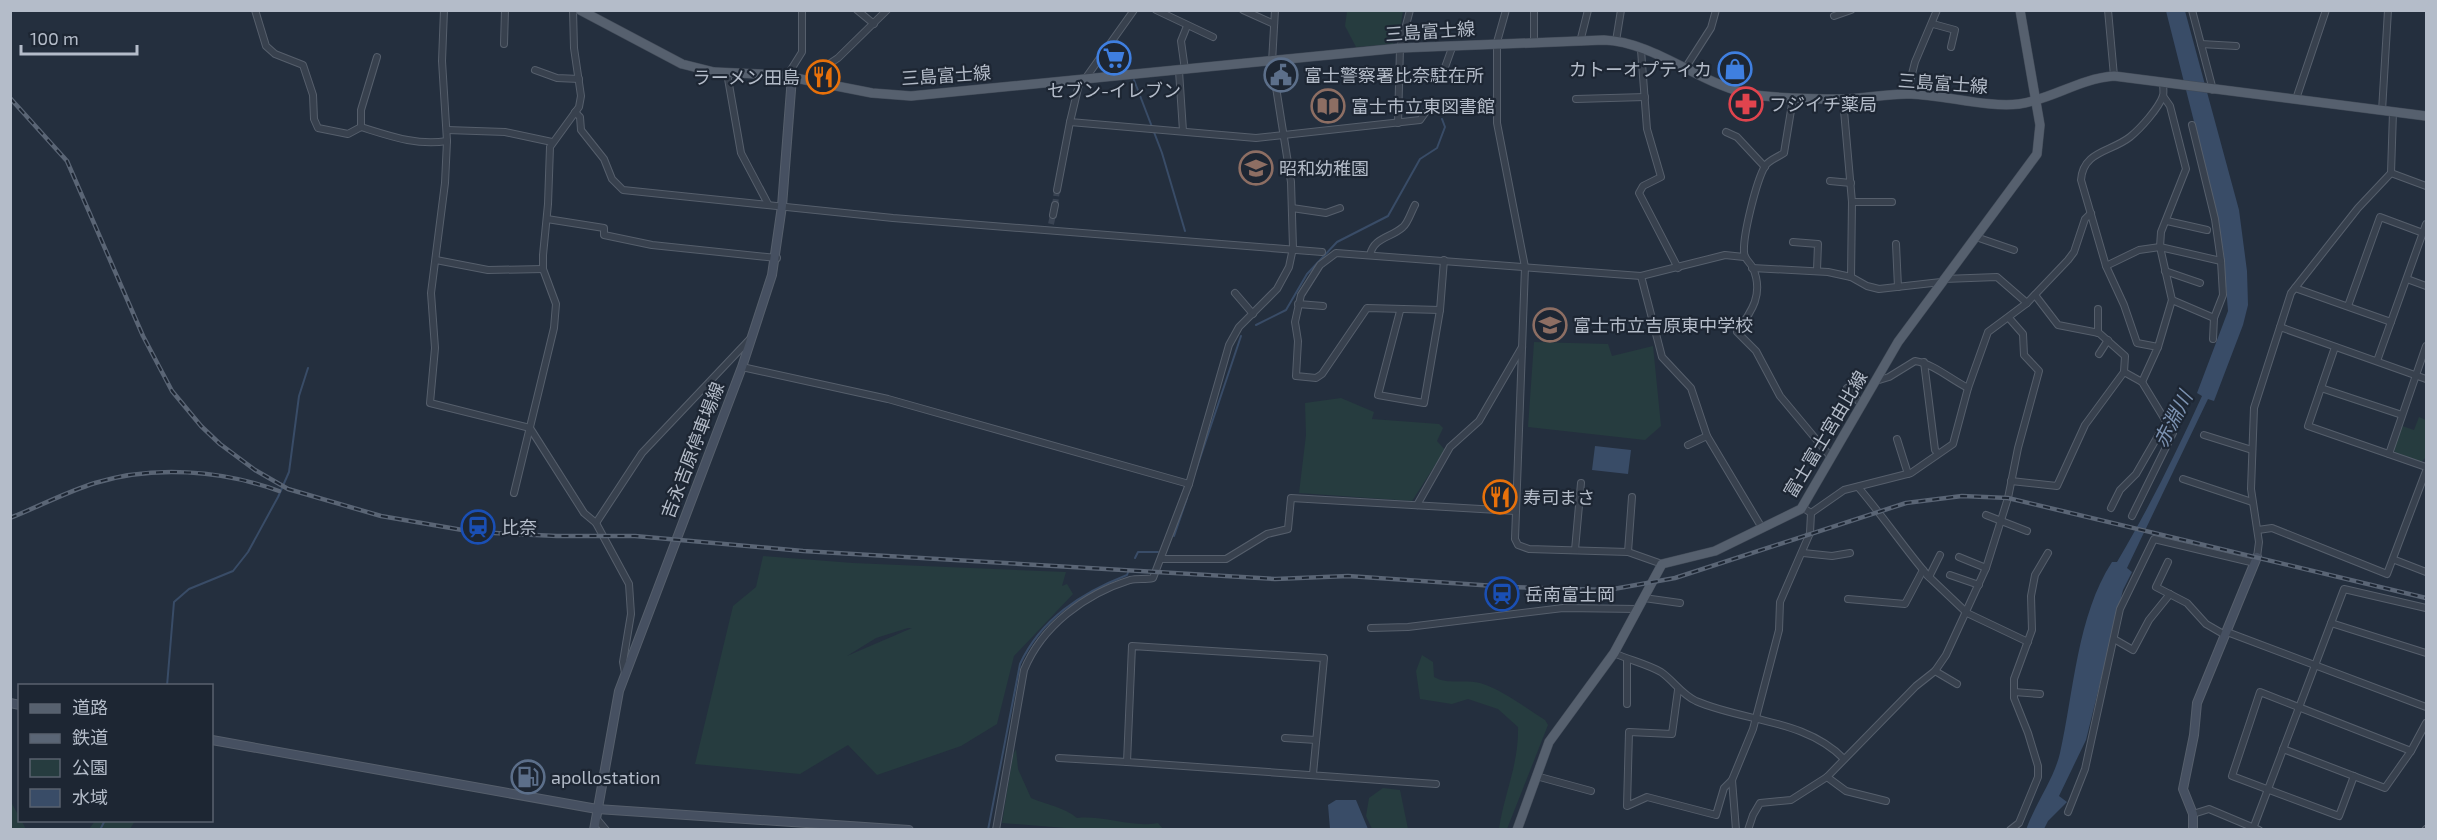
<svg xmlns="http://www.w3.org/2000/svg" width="2437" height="840" font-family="'Exo 2','Noto Sans JP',sans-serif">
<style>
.green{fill:#263c3f;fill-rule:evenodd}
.water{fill:#394c67}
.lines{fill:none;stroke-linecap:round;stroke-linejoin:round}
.stream{stroke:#394c67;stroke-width:2}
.street-tunnel{stroke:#3a4453;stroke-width:6;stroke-dasharray:6 3;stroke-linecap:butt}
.street-casing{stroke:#565f6c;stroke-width:8}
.secondary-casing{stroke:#565f6c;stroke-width:10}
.primary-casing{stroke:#414a57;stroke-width:10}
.street{stroke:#38414e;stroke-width:6}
.secondary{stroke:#465061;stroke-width:8}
.primary{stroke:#56606e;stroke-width:9}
.rail-casing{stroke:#5a6575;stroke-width:4.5}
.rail{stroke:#1d2633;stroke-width:2;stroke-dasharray:7;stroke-linecap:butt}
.labels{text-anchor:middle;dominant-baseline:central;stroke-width:4.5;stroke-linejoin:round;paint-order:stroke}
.street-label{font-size:18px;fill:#b4bcc9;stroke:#1d2633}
.poi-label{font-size:18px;fill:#b4bcc9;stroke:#1d2633;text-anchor:start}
.water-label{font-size:20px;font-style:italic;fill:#7c92b1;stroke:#1d2633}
</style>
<rect width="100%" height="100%" fill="#242f3e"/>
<g class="green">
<path d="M1347,11h56l-3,20 -7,13 -37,3 -11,-21z"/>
<path d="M1534,342l74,2 4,12 41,-10 8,80 -16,14 -117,-13z"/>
<path d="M1341,398l33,14 -2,7 67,5 4,4 -6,13 8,9 -33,51 -113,-8 7,-58 -1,-32z"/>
<path d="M2419,417l7,3v37l-5,5 -26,-10 -2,-4 9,-22 12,4z"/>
<path d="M763,556l90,7 213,9 -4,14 5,-2 6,10 -59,62 -17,68 -36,22 -84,29 -29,-30 -48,29 -105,-10 38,-158 23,-19zM908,628h4l-65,28 29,-18z"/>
<path d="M1422,655l11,7 1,15c14,8 30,2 46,6 23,7 44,24 65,37l3,5 -41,104h-8c5,-35 20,-65 19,-102l-20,-18 -30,-10 -16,5 -32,-5 -4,-28z"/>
<path d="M1016,749l2,20 13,29c16,7 33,9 46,20 27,-3 54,10 81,5l5,6 -73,1 -88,-7 11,-68z"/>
<path d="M1383,788l17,2 8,39h-36l-6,-13 3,-18z"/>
<path d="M10,800l16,29h-15z"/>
<path d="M95,821v-1l40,1 -5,8h-41z"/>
</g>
<g class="water">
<path d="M2166,11h19l54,199 8,61 1,34 -5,20 -29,76 -6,-2 -81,169 5,4 -9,18 -37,150 -27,56 8,6 -19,19 -4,8 -18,1c9,-26 28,-51 34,-77 14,-62 17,-137 52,-191h5c32,-54 59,-109 85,-166l-5,-3 31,-82 -5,-62 -17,-80z"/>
<path d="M1595,446l36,4 -3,24 -36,-4z"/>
<path d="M1336,800h20l12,29h-38l-2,-24z"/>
</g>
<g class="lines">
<g class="stream">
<path d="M1118,41l10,23"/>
<path d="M1134,80l28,73 23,78"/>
<path d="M1256,325l30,-15 21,-36 30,-32 51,-26 32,-57 17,-11 8,-21 -3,-8"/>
<path d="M1196,470l45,-134"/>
<path d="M1174,536l13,-38"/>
<path d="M1135,558l3,-6h20"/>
<path d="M167,686l7,-84 15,-13 44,-18 15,-19 30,-55 11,-25 10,-76 9,-28"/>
<path d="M100,830l5,-10"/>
<path d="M988,830l32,-166c21,-45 61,-71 107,-89l2,-5"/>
</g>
<g class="street-tunnel">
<path d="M1055,205l2,-15"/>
<path d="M1051,224l2,-9"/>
</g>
<g class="street-casing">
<g id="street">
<path d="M255,10l11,36 9,8 28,11 10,30 1,24 4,9 30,6 13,-7c29,9 56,19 86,14"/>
<path d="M444,10l-2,51 5,80 -2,42 -14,110 4,55 -5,55 100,25 54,85 12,10 33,61 2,30 -8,48 2,11"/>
<path d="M857,10l17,14"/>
<path d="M1156,10l57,27"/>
<path d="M1243,10l31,14"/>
<path d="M1506,10l-9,32v81l28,144 -10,272 3,6 11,4 99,3 34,12"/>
<path d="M2108,10l6,66"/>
<path d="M2192,10l21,80"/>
<path d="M1834,16l17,-6"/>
<path d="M1933,24l22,6 -4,17"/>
<path d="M1616,41l5,-31"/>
<path d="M1534,42v-32"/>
<path d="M1580,42l8,-32"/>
<path d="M504,44l1,-34"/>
<path d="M2201,44l35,2"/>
<path d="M1641,50l6,79 14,48 -18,9 -4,7 39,75"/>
<path d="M1686,67l25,-39 5,-18"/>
<path d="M535,70l22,8 22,1"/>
<path d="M1185,70l-4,-29 6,-15"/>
<path d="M1444,70l9,-25"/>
<path d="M1179,71l4,60"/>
<path d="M727,73l14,80 27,51"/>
<path d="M787,76l15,-24v-42"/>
<path d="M1085,79l49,-69"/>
<path d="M805,80l33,-22 49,-48"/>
<path d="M1080,80l-10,42 186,16 164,-18 5,-7"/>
<path d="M1907,94l8,-32 22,-52"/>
<path d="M1793,98l-9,55c-6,4 -15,7 -19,13 -9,16 -22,69 -21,86 0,7 6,10 9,16 11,26 -1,43 -16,64l19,19 24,45 50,60"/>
<path d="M1576,99l69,-2"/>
<path d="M1843,99l9,103 -1,75"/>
<path d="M2296,99l30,-89"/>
<path d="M2382,111l6,-101"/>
<path d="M575,112l5,5 1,13 23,29 8,20 11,11 270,28 429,34"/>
<path d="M1398,123l2,-75 10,-38"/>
<path d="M2192,125l23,94 6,42 2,34 -9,23 -1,21"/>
<path d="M361,127v-17l16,-53"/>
<path d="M447,130l58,2 47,10"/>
<path d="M1726,132l11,5 28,30"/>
<path d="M2391,173l35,13"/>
<path d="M1830,181l21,2"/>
<path d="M1057,190l13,-68"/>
<path d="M1852,202h40"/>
<path d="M1292,208l34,5 14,-5"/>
<path d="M1053,215l2,-10"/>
<path d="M547,219l57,9v7l48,10 125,13"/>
<path d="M2167,221l40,9"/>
<path d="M1976,237l38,13"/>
<path d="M1793,242l25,2 -1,26"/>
<path d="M1896,244l2,43"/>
<path d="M1370,255c4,-18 21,-17 33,-28 5,-4 8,-15 12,-22"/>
<path d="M436,260l52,10 55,-1"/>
<path d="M2106,266l33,-16 21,-3 61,14"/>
<path d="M1752,268l76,4 23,5 16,9 12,3 62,-7"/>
<path d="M2165,271l35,12"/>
<path d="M1641,276l21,81 29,31 16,48 55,92"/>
<path d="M1944,279l53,-2 30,26"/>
<path d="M2407,279l19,7"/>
<path d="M2295,288l96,34"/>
<path d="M1235,293l18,21"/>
<path d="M2035,295l23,30 41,8 26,23 -1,16 18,10 31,51 -41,83"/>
<path d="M2172,300l42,18"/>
<path d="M1298,304l25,2"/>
<path d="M2348,306l32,-89 43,16"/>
<path d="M1440,310l-73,-2 -45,66 -6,4 -20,-2 2,-35 -3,-19 6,-27 19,-30 16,-12 305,23 84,-21 19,2"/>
<path d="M1400,311l-22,84 46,8 16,-93 4,-50"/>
<path d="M2280,327l146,52"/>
<path d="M2098,333v-24"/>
<path d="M2158,347l14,-47 -12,-53 1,-15 25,-63 -16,-63 -7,-10"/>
<path d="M2335,347l-27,79 118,41"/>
<path d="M2099,354l9,-14"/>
<path d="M2377,361l49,-137"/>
<path d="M1924,362l11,88 3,3"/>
<path d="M742,367l146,32 301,85"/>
<path d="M1876,381l13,-4 26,-16c19,3 35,18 53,27"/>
<path d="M2142,382l16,-35 -21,-4 -13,-38 -18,-39 -25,-86c2,-29 30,-28 49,-43 11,-9 28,-28 33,-41 1,-3 0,-10 0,-14"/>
<path d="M1847,388l14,16"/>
<path d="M2321,388l81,27"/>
<path d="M2204,435l48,15"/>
<path d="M1897,439l11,35"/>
<path d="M1688,445l19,-9"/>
<path d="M2389,454l37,-108"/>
<path d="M2183,479l69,23"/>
<path d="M2011,481l46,5 28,-61 39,-53"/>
<path d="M1858,487c25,29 46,61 71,90l11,-22"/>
<path d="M514,493l40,-165 2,-24 -13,-35v-14l5,-51 2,-57 29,-40 2,-11 -7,-48 -1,-38"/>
<path d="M1417,505l33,-58 29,-26 43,-74"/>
<path d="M1802,507l9,6 33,-23 67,-17 42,-29 15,-56 20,-56 39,-29 41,-43 6,-8 11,-33 6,-6"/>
<path d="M2111,508l9,-18 16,-16 30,-52"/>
<path d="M1986,515l41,16"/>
<path d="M596,523l46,-70 107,-113"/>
<path d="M2258,530l14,-2 115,46 39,-103"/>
<path d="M1575,550l6,-67"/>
<path d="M1628,552l4,-55"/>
<path d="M1803,553l29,3 18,-3"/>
<path d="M1959,557l27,11"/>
<path d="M2257,557l2,-15 -8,-53 3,-81 37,-115 67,-85 33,-35 2,-61"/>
<path d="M1162,559h64l41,-25 21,-5 3,-31 224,13"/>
<path d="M2395,560l31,12"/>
<path d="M2168,562l-12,25 31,16 19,21 19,11"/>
<path d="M1927,575l40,38 61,29"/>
<path d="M1950,575l29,10"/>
<path d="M1644,598l36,5"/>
<path d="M1848,599l57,5 18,-34"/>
<path d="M2331,623l95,30"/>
<path d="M1371,628l37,-1 155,-19 75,1"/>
<path d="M2227,632l199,75"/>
<path d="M2114,639l19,11 16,-30 21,-26"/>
<path d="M1614,653c15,7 33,11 47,19 13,9 20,22 35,29 49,21 109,18 148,58"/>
<path d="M1627,659v45"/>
<path d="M1935,671l22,13"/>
<path d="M1678,690l-6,44 -43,-2 -2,74 20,-9 69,18 8,-27 8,-8"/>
<path d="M2014,692l26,2"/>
<path d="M1285,738l31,2"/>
<path d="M2283,749l102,39 26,-37 15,-28"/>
<path d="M1059,758l68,4"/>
<path d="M1313,774l11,-116 -192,-12 -5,116 309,22"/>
<path d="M1536,776l55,15"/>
<path d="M2354,776l-15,40 -107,-40 28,-84 151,59"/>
<path d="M1827,777l19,14 40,10"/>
<path d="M2068,812l17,-43 35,-160 34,-70 101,24"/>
<path d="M2193,814l16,-5 50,21"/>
<path d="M596,818l10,12"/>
<path d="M2254,826l90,-237 82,19"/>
<path d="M996,830l28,-160c18,-44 61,-76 106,-90 8,-2 15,0 23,-2l36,-94 40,-139 10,-18 38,-38 12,-22 4,-19 -2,-66 -19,-120 3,-52"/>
<path d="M1736,830l-4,-50 21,-51 26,-99 1,-28 30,-69 1,-20"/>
<path d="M1748,830l5,-15 7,-12 31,-3 36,-23 89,-91 19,-15 11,-16 40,-87 22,-70 10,-50 21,-77 -15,-16 -1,-21 -14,-16"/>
<path d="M2010,830l9,-7 19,-46v-11l-10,-33 -14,-35v-19l18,-49 -1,-34 4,-21 13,-22"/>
<path d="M2425,830l1,-1"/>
</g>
</g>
<g class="secondary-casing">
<g id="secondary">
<path d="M10,703l10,2"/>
<path d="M212,740l385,69 312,21"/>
<path d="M594,830l25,-139 123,-324 30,-92 10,-69 10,-129"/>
<path d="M2193,830v-16l-10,-25 11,-54 3,-32 60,-146"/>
</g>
</g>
<g class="primary-casing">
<g id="primary">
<path d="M580,10l102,54 32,8 66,3 92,18 39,3 489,-48 204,-8c53,2 100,48 152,55 28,4 58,4 87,4 22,0 45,-6 68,-5 32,1 78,14 108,10 34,-5 59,-25 95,-28l312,40"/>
<path d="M1517,830l32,-88 65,-89 48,-89 53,-13 86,-42 97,-167 139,-188 3,-29 -20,-115"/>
</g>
</g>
<use href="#street" class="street"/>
<use href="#secondary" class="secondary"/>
<use href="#primary" class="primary"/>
<g class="rail-casing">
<g id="rail">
<path d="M10,98l57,63 76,175 29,55 29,35 19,18 35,26 33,19 93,27 93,16 83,4h78l168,15 472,28 73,-3 162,11 98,3 67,-12 231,-75 56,-7 46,2 418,100"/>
<path d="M10,518c28,-11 56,-26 85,-35 58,-18 127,-13 184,8"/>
</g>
</g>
<use href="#rail" class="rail"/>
</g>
<defs>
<g id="supermarket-ring" transform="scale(1.725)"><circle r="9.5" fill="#1d2633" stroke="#3f7fe0" stroke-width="1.5"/><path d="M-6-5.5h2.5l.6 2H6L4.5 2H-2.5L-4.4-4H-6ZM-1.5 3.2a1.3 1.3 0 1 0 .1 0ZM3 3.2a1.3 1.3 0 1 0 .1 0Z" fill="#3f7fe0"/></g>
<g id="shop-ring" transform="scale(1.725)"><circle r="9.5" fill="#1d2633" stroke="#3f7fe0" stroke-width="1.5"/><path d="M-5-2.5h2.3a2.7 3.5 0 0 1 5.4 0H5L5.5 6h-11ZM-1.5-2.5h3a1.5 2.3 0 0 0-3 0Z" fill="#3f7fe0"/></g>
<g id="civic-ring" transform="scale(1.725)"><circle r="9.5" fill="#1d2633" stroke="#5c6f8a" stroke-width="1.5"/><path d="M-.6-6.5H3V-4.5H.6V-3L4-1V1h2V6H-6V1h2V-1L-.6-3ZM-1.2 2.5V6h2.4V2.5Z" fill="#5c6f8a"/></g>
<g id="restaurant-ring" transform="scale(1.725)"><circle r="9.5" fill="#1d2633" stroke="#e8710a" stroke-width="1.5"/><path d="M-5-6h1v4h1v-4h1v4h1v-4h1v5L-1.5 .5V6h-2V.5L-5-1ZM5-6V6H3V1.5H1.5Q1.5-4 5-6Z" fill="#e8710a"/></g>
<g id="pharmacy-ring" transform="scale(1.725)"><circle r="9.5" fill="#1d2633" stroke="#e0444e" stroke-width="1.5"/><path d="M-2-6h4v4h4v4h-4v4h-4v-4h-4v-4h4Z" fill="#e0444e"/></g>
<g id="library-ring" transform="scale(1.725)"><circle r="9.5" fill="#1d2633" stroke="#8d6e63" stroke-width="1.5"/><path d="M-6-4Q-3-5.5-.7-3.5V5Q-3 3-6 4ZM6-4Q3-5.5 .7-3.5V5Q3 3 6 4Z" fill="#8d6e63"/></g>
<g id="school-ring" transform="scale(1.725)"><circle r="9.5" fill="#1d2633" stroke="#8d6e63" stroke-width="1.5"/><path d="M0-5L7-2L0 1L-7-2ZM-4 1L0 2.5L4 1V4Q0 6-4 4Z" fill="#8d6e63"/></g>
<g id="station-ring" transform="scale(1.725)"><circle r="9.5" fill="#1d2633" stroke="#1a4fb4" stroke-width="1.5"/><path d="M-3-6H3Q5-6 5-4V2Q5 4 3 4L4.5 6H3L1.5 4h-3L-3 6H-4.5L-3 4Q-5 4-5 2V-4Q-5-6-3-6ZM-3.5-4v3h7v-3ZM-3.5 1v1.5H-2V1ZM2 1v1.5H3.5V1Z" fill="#1a4fb4"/></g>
<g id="fuel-ring" transform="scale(1.725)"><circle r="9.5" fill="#1d2633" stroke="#5c6f8a" stroke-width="1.5"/><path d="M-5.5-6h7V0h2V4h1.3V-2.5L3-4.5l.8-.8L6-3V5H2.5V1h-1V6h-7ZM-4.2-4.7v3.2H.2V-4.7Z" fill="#5c6f8a"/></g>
</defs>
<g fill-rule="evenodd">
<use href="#supermarket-ring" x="1114" y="58"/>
<use href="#shop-ring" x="1735" y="69"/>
<use href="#civic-ring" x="1281" y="75"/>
<use href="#restaurant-ring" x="823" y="77"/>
<use href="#pharmacy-ring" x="1746" y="104"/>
<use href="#library-ring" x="1328" y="106"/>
<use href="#school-ring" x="1256" y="168"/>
<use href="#school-ring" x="1550" y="325"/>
<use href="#restaurant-ring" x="1500" y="497"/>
<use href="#station-ring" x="478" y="527"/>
<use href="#station-ring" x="1502" y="594"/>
<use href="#fuel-ring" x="528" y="777"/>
</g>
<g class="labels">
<g class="street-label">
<text transform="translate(1430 31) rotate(-4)">三島富士線</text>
<text transform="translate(946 75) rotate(-4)">三島富士線</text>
<text transform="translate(1943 83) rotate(4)">三島富士線</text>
<text transform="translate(1825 434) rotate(-59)">富士富士宮由比線</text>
<text transform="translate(692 450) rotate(-69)">吉永吉原停車場線</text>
</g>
<g class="poi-label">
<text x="1712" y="69" text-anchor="end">カトーオプティカ</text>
<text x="1304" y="75">富士警察署比奈駐在所</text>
<text x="800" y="77" text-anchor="end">ラーメン田島</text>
<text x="1114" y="90" text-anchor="middle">セブン-イレブン</text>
<text x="1769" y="104">フジイチ薬局</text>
<text x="1351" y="106">富士市立東図書館</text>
<text x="1279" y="168">昭和幼稚園</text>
<text x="1573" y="325">富士市立吉原東中学校</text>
<text x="1523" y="497">寿司まさ</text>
<text x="501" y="527">比奈</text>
<text x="1525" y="594">岳南富士岡</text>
<text x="551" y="777">apollostation</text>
</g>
<g class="water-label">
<text transform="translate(2172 419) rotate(-63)">赤淵川</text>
</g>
</g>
<rect width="2437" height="840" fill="none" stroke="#b4bcc9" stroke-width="24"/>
<rect x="18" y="684" width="195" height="138" fill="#1d2633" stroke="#59626f" stroke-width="1.5"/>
<rect x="30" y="704" width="30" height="9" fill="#56606e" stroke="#59626f" stroke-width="1.5"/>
<text x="72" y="714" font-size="18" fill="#b4bcc9">道路</text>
<rect x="30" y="734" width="30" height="9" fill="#5a6575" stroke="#59626f" stroke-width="1.5"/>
<text x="72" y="744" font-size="18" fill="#b4bcc9">鉄道</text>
<rect x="30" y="759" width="30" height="18" fill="#263c3f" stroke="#59626f" stroke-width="1.5"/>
<text x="72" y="774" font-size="18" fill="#b4bcc9">公園</text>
<rect x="30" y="789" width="30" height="18" fill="#394c67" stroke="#59626f" stroke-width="1.5"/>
<text x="72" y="804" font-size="18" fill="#b4bcc9">水域</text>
<path d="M21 45v9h116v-9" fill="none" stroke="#b4bcc9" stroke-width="3"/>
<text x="30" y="45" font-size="18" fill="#b4bcc9" stroke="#1d2633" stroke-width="4.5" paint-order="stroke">100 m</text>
</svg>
